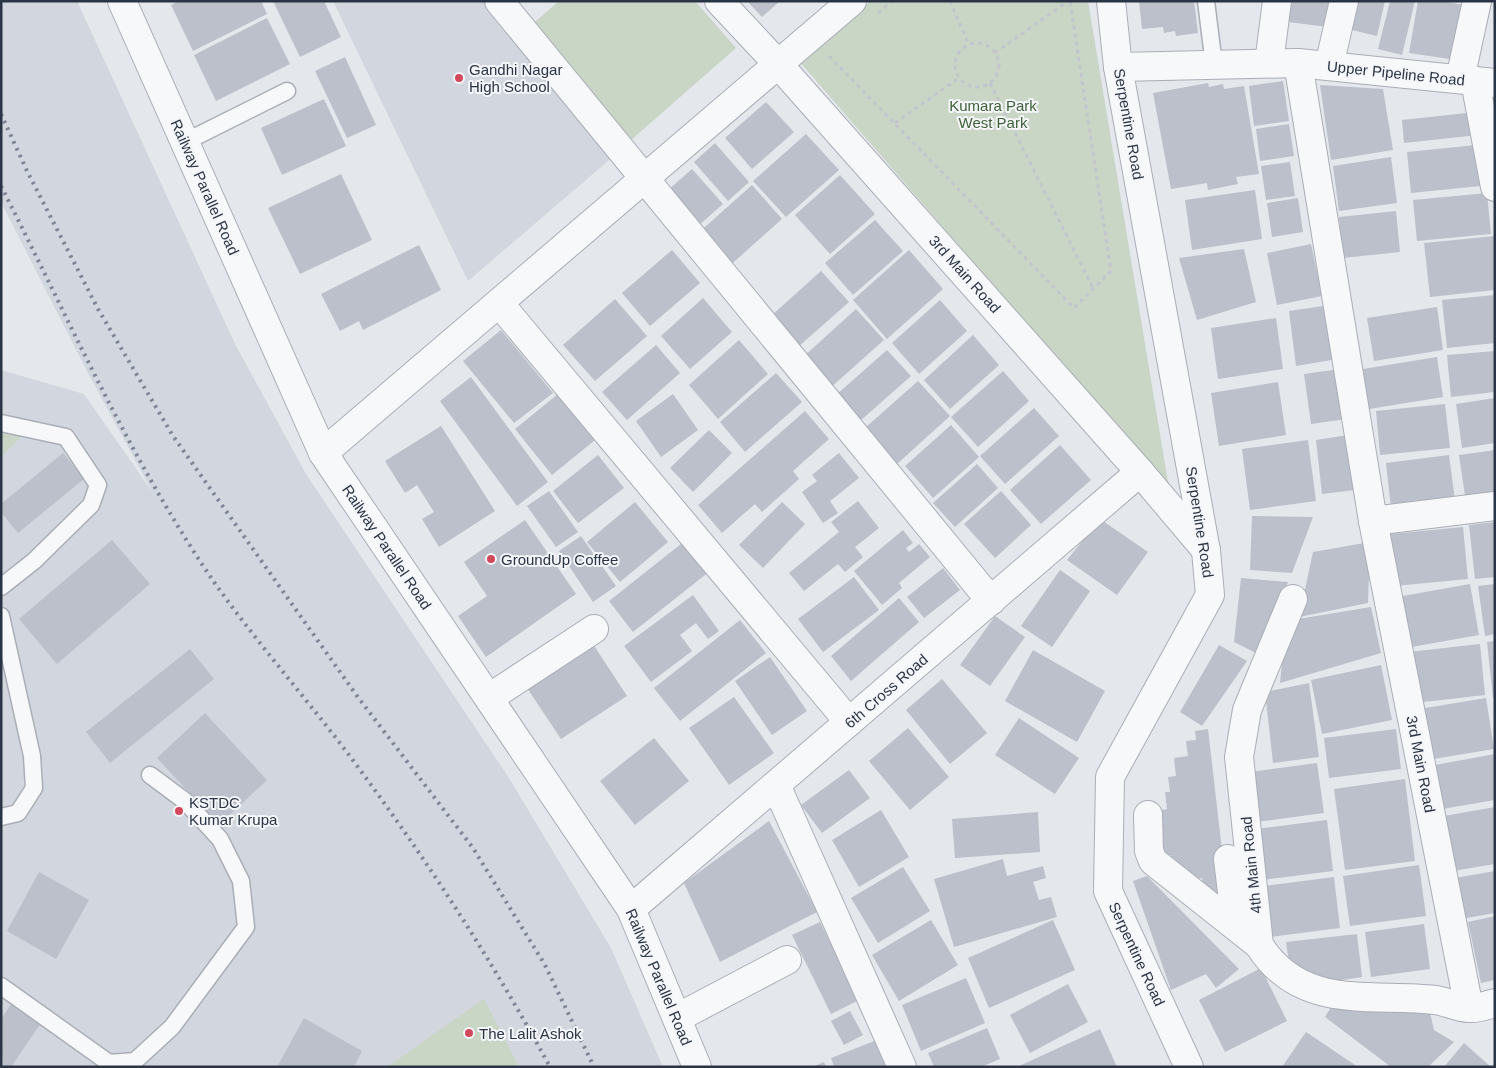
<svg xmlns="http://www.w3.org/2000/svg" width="1496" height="1068" font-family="Arial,sans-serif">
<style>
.built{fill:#d2d6de}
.green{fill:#c9d6c5}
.building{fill:#bbc0ca}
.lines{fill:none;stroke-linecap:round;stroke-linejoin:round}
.service-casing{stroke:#a9aeb7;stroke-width:19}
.minor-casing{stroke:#a9aeb7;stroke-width:30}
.tertiary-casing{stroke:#a9aeb7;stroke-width:30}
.path{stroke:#c2c5cb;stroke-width:3;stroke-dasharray:4 4;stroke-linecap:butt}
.service{stroke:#f7f8fa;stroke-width:16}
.minor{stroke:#f7f8fa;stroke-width:28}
.tertiary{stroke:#f7f8fa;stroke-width:28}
.rail{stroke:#7d8696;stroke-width:4;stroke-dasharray:2.5 5;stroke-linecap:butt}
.poi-dot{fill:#d1495b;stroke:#f4f6f9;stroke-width:2}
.labels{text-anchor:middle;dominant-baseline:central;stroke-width:4;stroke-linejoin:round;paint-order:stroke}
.poi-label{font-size:15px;fill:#2b3445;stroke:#f4f6f9;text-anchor:start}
.street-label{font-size:15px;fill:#2b3445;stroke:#f4f6f9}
.park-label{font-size:15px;fill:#3f6138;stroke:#f4f6f9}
</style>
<rect width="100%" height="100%" fill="#e4e7ec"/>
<g class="built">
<path d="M1,1h76l158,343 71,130 203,304 102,170 52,119h-662v-697l83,24 69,99 -64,-118 -88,-173z"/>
<path d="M333,1h150l132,154 -147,126z"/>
</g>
<g class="green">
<path d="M559,1h136l41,47 -106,93 -100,-115z"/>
<path d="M871,1h217l81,487 -370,-427z"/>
<path d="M1,425l27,5 -27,27z"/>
<path d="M484,999l35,68h-132z"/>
</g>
<g class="building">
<path d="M179,1h82l6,13 -74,37 -22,-46z"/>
<path d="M273,1h51l17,36 -41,20z"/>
<path d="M747,1h33l-18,16z"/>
<path d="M1139,1h55l4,32 -22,3 -1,-5 -11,2 -1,-6 -21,2z"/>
<path d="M1283,1h57l-4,27 -56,-7z"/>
<path d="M1354,1h31l-8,35 -29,-7z"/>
<path d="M1390,1h25l-13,54 -24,-6z"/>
<path d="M1418,1h23l23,4 -8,55 -47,-7z"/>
<path d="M267,18l23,46 -74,37 -22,-46z"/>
<path d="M345,57l31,68 -29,13 -32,-67z"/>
<path d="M1283,81l6,40 -35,5 -5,-40z"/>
<path d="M1208,83l1,4 14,-3 1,5 20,-3 15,88 -23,3 2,7 -30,6 -1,-7 -36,6 -18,-96z"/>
<path d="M1320,85l63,4 10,61 -62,10z"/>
<path d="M324,99l22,47 -64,29 -21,-47z"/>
<path d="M766,102l28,30 -42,37 -27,-31z"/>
<path d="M1476,112l2,23 -74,8 -2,-23z"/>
<path d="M1289,124l5,32 -34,5 -4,-32z"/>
<path d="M806,134l33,36 -53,47 -33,-36z"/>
<path d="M715,143l34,39 -21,19 -34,-39z"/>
<path d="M1476,145l4,41 -69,7 -4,-41z"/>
<path d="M1391,157l6,46 -58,8 -6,-45z"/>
<path d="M1290,162l5,34 -29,4 -5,-34z"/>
<path d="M692,169l31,35 -26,23 -31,-35z"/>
<path d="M341,174l31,66 -72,34 -32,-66z"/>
<path d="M840,175l35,39 -45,40 -35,-39z"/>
<path d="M752,185l30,34 -56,50 -30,-34z"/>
<path d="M1255,190l7,49 -70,11 -7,-50z"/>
<path d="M1487,193l4,41 -74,7 -4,-41z"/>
<path d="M1298,198l5,34 -31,5 -5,-34z"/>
<path d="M1396,211l4,41 -57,6 -4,-41z"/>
<path d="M875,220l28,31 -50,44 -28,-32z"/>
<path d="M1495,236v54l-65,7 -6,-54z"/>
<path d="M1311,244l11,52 -45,9 -10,-52z"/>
<path d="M419,245l22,45 -78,40 -4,-9 -19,10 -19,-37z"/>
<path d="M1244,249l12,53 -59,18 -18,-62z"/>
<path d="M672,250l28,33 -50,43 -28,-33z"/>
<path d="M909,250l34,39 -56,50 -34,-39z"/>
<path d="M821,271l28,31 -51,45 -27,-31z"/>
<path d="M1495,295v48l-48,5 -5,-48z"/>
<path d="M703,298l29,34 -42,37 -29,-33z"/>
<path d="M615,299l32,37 -52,45 -32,-36z"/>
<path d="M940,300l27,31 -48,43 -27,-31z"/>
<path d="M1330,305l7,54 -41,7 -7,-55z"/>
<path d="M1437,307l6,43 -69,11 -7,-43z"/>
<path d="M856,309l28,31 -55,49 -27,-31z"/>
<path d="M1276,318l7,51 -65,10 -7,-51z"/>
<path d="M501,330l52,63 -39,30 -51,-62z"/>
<path d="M973,335l26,30 -49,44 -26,-29z"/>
<path d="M739,340l29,34 -50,45 -29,-34z"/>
<path d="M656,345l24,28 -53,47 -25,-28z"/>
<path d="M887,350l24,26 -51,45 -24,-26z"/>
<path d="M1495,351v41l-44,5 -4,-42z"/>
<path d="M1437,357l6,40 -74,12 -6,-40z"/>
<path d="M1340,369l7,50 -36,5 -7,-50z"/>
<path d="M1003,371l26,30 -51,46 -27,-30z"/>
<path d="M776,373l26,29 -57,50 -25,-30z"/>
<path d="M471,377l77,105 -31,24 -77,-105z"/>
<path d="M918,381l32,35 -53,48 -32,-36z"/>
<path d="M1278,382l8,53 -67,11 -8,-53z"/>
<path d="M558,394l37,46 -43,35 -37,-46z"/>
<path d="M673,394l25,36 -37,27 -25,-36z"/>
<path d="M1495,398v45l-33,5 -6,-44z"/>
<path d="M1445,404l5,44 -70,7 -4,-44z"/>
<path d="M1034,408l25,28 -54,48 -25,-28z"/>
<path d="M805,411l24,28 -36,32 6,8 -37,33 -7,-8 -33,29 -24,-28z"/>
<path d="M951,425l28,32 -46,41 -28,-32z"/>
<path d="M441,426l54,85 -56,36 -17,-28 12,-7 -17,-27 -12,8 -20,-32z"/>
<path d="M709,430l23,23 -39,39 -23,-24z"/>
<path d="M1348,435l7,55 -33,4 -6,-54z"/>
<path d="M1308,440l8,61 -66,9 -8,-61z"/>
<path d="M1060,445l31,35 -50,44 -31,-34z"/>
<path d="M1495,450v42l-30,4 -6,-41z"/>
<path d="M63,453l21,26 -66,54 -17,-21v-8z"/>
<path d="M839,453l20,25 -29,23 8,12 -15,10 -21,-31 15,-11 -5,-6z"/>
<path d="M598,455l26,33 -46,35 -25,-32z"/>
<path d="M1449,455l6,45 -64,8 -5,-45z"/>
<path d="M977,464l21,24 -43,39 -22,-24z"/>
<path d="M549,491l29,41 -22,15 -29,-41z"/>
<path d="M1001,491l30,34 -36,33 -31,-34z"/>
<path d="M858,501l21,27 -24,19 8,10 -18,15 -7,-8 -34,27 -15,-18 50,-41 -8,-10z"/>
<path d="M635,502l33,40 -48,40 -33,-40z"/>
<path d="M782,502l23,22 -42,44 -24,-23z"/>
<path d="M1252,516l61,1 -21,56 -42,-3z"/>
<path d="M1100,519l48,33 -31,43 -50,-35z"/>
<path d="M525,520l51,74 -90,63 -28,-41 29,-20 -23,-34z"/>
<path d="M1495,522v55l-20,2 -6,-54z"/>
<path d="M1463,527l5,52 -73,7 -4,-52z"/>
<path d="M903,530l10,13 -7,5 3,4 10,-8 11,13 -31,26 3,5 -20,17 -28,-34z"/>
<path d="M581,536l35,50 -23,16 -34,-51z"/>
<path d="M112,540l38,44 -93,80 -38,-45z"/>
<path d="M686,540l24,31 -77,61 -24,-31z"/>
<path d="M1370,542l-2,61 -69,14 14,-65z"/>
<path d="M943,568l17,22 -36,28 -17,-21z"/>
<path d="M1060,570l30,21 -38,56 -31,-21z"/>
<path d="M854,577l25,33 -56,42 -25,-33z"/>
<path d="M1241,578l47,4 -28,73 -26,-13z"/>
<path d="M1470,584l9,51 -73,13 -9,-51z"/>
<path d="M1495,584v50l-10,2 -7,-50z"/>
<path d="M693,595l26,36 -11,8 -12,-16 -16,12 12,16 -41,31 -27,-36z"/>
<path d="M899,598l20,24 -68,59 -20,-25z"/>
<path d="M1371,607l10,46 -101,30 6,-62z"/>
<path d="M995,616l30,21 -35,49 -30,-21z"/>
<path d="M740,620l26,33 -86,68 -26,-33z"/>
<path d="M591,641l36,55 -66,43 -36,-54z"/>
<path d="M1495,641v57h-2l-6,-56z"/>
<path d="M1480,644l5,51 -70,8 -6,-51z"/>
<path d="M1219,645l28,16 -45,65 -22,-14z"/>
<path d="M190,649l24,30 -104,84 -24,-31z"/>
<path d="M1033,650l72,41 -28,51 -72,-41z"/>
<path d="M770,657l37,54 -35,24 -37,-54z"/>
<path d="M1381,665l11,55 -70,14 -11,-54z"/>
<path d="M942,679l45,54 -37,31 -44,-54z"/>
<path d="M1309,683l10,74 -46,6 -8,-71z"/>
<path d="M734,697l40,56 -45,32 -40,-57z"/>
<path d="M1486,698l8,51 -67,11 -8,-51z"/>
<path d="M205,713l62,67 -48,45 -62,-67z"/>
<path d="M1019,718l60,40 -24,36 -60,-39z"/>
<path d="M908,728l41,49 -39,33 -41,-49z"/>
<path d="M1208,729l19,164 -23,3 -2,-18 -13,2 -2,-12 -14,2 -2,-15 -11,2 -4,-33 7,-1 -1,-13 5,-1 -2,-17h5l-2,-15 8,-1 -2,-18 14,-2 -2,-15 10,-1 -1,-9z"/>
<path d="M1396,729l5,40 -72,9 -5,-40z"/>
<path d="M654,738l35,43 -54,44 -35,-44z"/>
<path d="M1495,754v46l-53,9 -7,-44z"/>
<path d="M1317,763l7,50 -68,9 -6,-50z"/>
<path d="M849,770l21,28 -48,35 -21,-28z"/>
<path d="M1405,779l10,82 -70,9 -11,-81z"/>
<path d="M1495,807v57l-42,7 -9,-55z"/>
<path d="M881,810l28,47 -50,30 -27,-47z"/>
<path d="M1038,812l2,40 -85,6 -3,-39z"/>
<path d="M1327,820l6,51 -71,9 -7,-51z"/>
<path d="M769,821l48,91 -97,50 -36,-79z"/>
<path d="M1003,859l4,17 36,-10 3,12 -13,4 6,18 12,-3 6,20 -103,30 -20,-68z"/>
<path d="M1419,865l7,51 -76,10 -7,-50z"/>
<path d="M903,867l27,44 -52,32 -27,-45z"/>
<path d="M1495,871v42l-34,6 -6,-41z"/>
<path d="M39,872l50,28 -33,59 -49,-28z"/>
<path d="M1147,876l92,93 -23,19 -10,-14 -35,16 -38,-109z"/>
<path d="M1334,877l6,51 -70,9 -6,-51z"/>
<path d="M1495,916v64l-14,3 -13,-61z"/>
<path d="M931,920l27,45 -59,36 -27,-46z"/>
<path d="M1053,920l22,50 -86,38 -21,-50z"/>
<path d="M820,922l24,48 19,28 -32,16 -39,-79z"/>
<path d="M1424,924l6,45 -59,8 -6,-45z"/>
<path d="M1357,934l5,43 -39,6 -34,-21 -3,-20z"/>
<path d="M1261,968l26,53 -62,31 -26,-52z"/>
<path d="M966,978l19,45 -64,28 -19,-46z"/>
<path d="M1068,984l20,38 -58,31 -20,-38z"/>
<path d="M14,1000l29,20 -32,47h-8l-2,-48z"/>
<path d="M1331,1007l98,1 5,22 20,12 -26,25h-37l-66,-50z"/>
<path d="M850,1011l13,24 -19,10 -13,-24z"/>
<path d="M304,1018l58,33 -8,16h-77z"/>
<path d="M987,1028l13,31 -19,8h-47l-6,-14z"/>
<path d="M1100,1029l17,38h-100z"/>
<path d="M1306,1032l52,35h-76z"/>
<path d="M882,1038l11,29h-59l-3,-9z"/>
<path d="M1464,1043l27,24h-47z"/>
<path d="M824,1062l2,5h-14z"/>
</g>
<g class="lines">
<g class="service-casing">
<g id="service">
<path d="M1206,1l8,64"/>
<path d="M185,142l102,-51"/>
<path d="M1,423l65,14 32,48 -7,20 -57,56 -33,26"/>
<path d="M1,616l31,140 2,32 -16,25 -17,4"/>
<path d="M1,986l108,77 26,-2 37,-34 74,-100 -5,-46 -21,-42 -35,-38 -35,-26"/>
</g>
</g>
<g class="minor-casing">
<g id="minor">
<path d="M499,1l492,600"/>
<path d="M719,1l59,63 362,408 66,78"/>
<path d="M1111,1l7,66 88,484 4,44 -100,182 -2,114 81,176"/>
<path d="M1269,63l8,-62"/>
<path d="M1298,63l75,458 96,487"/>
<path d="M1329,66l15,-65"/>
<path d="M1118,67l180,-4 197,20"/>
<path d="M1460,79l17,-78"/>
<path d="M1475,81l20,106"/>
<path d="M499,303l350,419"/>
<path d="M323,453l529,-452"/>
<path d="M1373,521l122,-15"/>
<path d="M1293,599l-46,111 -8,47 20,188c41,66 111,48 176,55 11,1 22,8 34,8 8,1 18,-3 26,-5"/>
<path d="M489,698l105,-69"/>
<path d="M776,785l126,282"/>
<path d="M1148,815l1,36 4,10 106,84"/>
<path d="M1228,859l8,67"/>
<path d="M631,909l509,-437"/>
<path d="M677,1018l110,-58"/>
</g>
</g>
<g class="tertiary-casing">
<path id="tertiary" d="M122,1l201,452 308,456 66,158"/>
</g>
<g class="path">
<path d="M950,1l19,44"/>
<path d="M878,13l14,-12"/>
<circle cx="977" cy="65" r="22"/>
<path d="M995,53l73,-52"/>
<path d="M829,56l245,252 37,-37 -41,-270"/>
<path d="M990,83l103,205"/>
<path d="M895,123l64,-45"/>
</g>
<use href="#service" class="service"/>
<use href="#minor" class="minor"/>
<use href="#tertiary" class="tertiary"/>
<g class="rail">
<path d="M1,114l26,57 71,138 75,127 184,260 116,152 72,117 49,102"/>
<path d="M1,186c68,133 128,272 213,396 43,61 93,117 138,177 73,98 140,201 198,308"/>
</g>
</g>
<g class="poi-dot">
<circle cx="459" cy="78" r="5"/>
<circle cx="491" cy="559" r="5"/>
<circle cx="179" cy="811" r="5"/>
<circle cx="469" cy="1033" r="5"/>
</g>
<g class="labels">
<g class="poi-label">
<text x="469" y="69">Gandhi Nagar<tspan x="469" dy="17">High School</tspan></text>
<text x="501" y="559">GroundUp Coffee</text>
<text x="189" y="802">KSTDC<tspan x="189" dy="17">Kumar Krupa</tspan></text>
<text x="479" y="1033">The Lalit Ashok</text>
</g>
<g class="street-label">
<text transform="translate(1396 73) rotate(6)">Upper Pipeline Road</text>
<text transform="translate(1129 124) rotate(80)">Serpentine Road</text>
<text transform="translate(205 187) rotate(66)">Railway Parallel Road</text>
<text transform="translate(965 274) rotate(48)">3rd Main Road</text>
<text transform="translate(1200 522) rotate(81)">Serpentine Road</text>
<text transform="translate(387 547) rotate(56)">Railway Parallel Road</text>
<text transform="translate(886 691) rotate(-41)">6th Cross Road</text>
<text transform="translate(1421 764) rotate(79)">3rd Main Road</text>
<text transform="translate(1251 865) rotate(-96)">4th Main Road</text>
<text transform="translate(1137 954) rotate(65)">Serpentine Road</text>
<text transform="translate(659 977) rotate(67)">Railway Parallel Road</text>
</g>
<g class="park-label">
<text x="993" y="105">Kumara Park<tspan x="993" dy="17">West Park</tspan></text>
</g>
</g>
<rect width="1496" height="1068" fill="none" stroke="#2b3445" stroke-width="5"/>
</svg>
